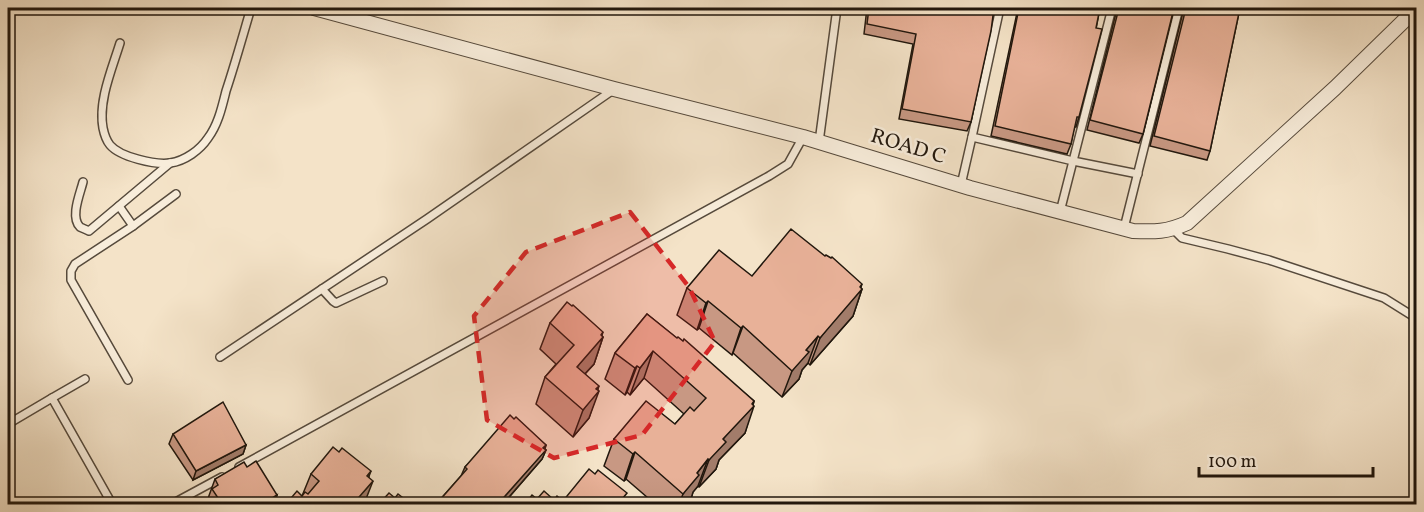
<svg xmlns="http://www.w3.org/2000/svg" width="1424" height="512" font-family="Vollkorn,serif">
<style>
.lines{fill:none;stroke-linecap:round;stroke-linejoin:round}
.service-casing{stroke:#564a3c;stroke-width:10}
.minor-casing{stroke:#564a3c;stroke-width:16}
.service{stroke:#f8eddb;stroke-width:7}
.minor{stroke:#f8eddb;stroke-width:14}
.wall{fill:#c89883;stroke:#21170d;stroke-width:1.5}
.shaded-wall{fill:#a27c6a;stroke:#21170d;stroke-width:1.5}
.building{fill:#e8b198;stroke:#21170d;stroke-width:1.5}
.marked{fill:#d62828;fill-opacity:0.2;stroke:#d62828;stroke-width:4.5;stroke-dasharray:12 8;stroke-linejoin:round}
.labels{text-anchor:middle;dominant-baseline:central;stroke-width:5;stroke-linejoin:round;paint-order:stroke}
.street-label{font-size:21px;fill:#21170d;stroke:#f8eddb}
</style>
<rect width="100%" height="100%" fill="#f4e3c8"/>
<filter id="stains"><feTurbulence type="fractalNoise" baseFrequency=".00333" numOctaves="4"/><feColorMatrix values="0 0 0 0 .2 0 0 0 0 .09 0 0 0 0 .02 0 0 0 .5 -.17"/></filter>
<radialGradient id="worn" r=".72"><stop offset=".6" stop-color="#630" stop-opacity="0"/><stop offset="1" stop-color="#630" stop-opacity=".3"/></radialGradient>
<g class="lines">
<g class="service-casing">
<g id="service">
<path d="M1000,8l-28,129 101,24 -13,51"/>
<path d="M1112,8l-39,153 65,13"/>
<path d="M120,43c-8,26 -22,58 -17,85 1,5 3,12 7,17 10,12 45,20 60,18 15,-2 30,-13 38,-25 10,-13 14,-31 18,-47 9,-27 17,-56 25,-83"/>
<path d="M819,142l18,-134"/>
<path d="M83,182c-3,12 -13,35 -3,45 2,1 7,3 9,4l81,-68"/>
<path d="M961,185l11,-48"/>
<path d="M119,206l14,20 43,-32"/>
<path d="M1124,228l55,-220"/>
<path d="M1173,229l9,9 46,11 41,11 115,38 32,20"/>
<path d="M322,289l11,12 3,2 47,-22"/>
<path d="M220,357l207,-138 186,-129"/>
<path d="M128,380l-57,-100v-9l4,-7 58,-38"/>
<path d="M52,398l33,-19"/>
<path d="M8,424l44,-26 60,106"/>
<path d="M239,467l530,-291 19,-12 15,-27"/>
<path d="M172,504l50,-27"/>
</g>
</g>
<g class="minor-casing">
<path id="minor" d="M314,8l300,81 189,48 167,51 163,43c22,1 34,1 54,-8l148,-135 81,-79"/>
</g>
<use href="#service" class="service"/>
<use href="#minor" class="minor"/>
</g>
<g class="wall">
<path d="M867,8h127l-23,114 -4,9 -68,-12 14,-75 -49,-10z"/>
<path d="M1018,8h82l-21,109 -3,10h-2l-3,17 -4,10 -76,-18z"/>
<path d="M1117,8h57l-31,126 -4,9 -52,-13 30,-121z"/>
<path d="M1184,8h56l-30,143 -3,9 -57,-14z"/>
<path d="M825,256l37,33 -9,27 -43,49 -2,-2 -6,7 -3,9 -17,18 -49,-44 -1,2 -33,-27 -2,2 -20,-15 10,-27 65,-12z"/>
<path d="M647,314l107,87 -9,32 -26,27 -3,9 -17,18 -1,-1 -5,6 -3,10 -3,2h-32l-29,-25 -2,2 -20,-15 10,-27 61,-15 9,-10 -40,-36 -14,17 -3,-3 -2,3 -20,-16 10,-26z"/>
<path d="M550,323l52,13 1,1 -9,27 -9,10 13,16 -9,28 -16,19 -37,-33 9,-27 11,-13 -16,-15z"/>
<path d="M514,419l32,26 -1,4 1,1 -4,9 -39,45h-65l1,-3 22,-25 4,-9z"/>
<path d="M173,434l73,11 -3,9 -50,26 -24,-36z"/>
<path d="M247,467l30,28 -3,9h-68l9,-25z"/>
<path d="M311,474l58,3 -5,27h-78l16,-8z"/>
</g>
<g class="shaded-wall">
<path d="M862,284l-3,9 3,-4 -9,27 -43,49 10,-27z"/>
<path d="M708,301l-9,27 -2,2 9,-27z"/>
<path d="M743,326l-10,27 -1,2 9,-27z"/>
<path d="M603,332l-3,9 3,-4 -9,27 -27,29 10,-26z"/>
<path d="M818,336l-10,27 -6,7 -3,9 -17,18 10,-26 14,-21z"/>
<path d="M653,351l-9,27 -14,17 10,-27z"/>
<path d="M637,366l-10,26 -2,3 10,-27z"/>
<path d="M599,386l-3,9 3,-4 -10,27 -16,19 10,-27z"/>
<path d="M754,401l-2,8 2,-3 -9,27 -26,27 -3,9 -17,18 10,-27 14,-21z"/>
<path d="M246,445l-3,9 -50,26 3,-9z"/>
<path d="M546,445l-3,8 3,-3 -4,9 -39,45h-5z"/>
<path d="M635,452l-9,27 -2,2 9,-27z"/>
<path d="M708,459l-10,27 -5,6 -3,10 -3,2h-8l4,-10 14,-21z"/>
<path d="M371,471l-8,21 10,-11 -9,23h-11l14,-28z"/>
<path d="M277,495l-3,9h-11z"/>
</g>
<g class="building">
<path d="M869,8h125l-3,23 -20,91 -69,-13 14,-75 -49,-10z"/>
<path d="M1019,8h81l-4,20 6,1 -23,88h-2l-6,27 -76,-18z"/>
<path d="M1119,8h55l-31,126 -53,-14z"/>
<path d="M1186,8h54l-30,143 -56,-15z"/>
<path d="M791,229l34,27 1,-1 5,3 1,-1 30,27 -2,3 2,2 -42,49 -2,-2 -12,14 3,2 -17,19 -49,-45 -2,2 -33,-27 -2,2 -19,-15 32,-38 33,26z"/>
<path d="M567,302l5,4 1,-1 30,27 -2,3 2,2 -26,30 22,19 -3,3 3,2 -16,19 -38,-33 29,-32 -24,-22z"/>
<path d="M647,314l30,24 1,-1 5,4 1,-2 70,62 -2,3 2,2 -31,33 3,3 -17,18 -1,-1 -11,14 2,2 -16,19 -48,-42 -2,2 -19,-15 32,-38 29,23 15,-17 4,4 12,-13 -53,-47 -13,17 -3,-2 -2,2 -20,-15z"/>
<path d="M223,402l23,43 -50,26 -23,-37z"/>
<path d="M510,415l4,4 2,-2 30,28 -3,3 3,2 -48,54h-55l-4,-3 28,-32 -2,-2z"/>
<path d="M333,447l6,5 3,-4 29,23 -4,5 6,5 -20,23h-5l-2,-2 -2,2h-58l11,-13 5,5 3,-4 3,2 11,-13 -8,-7z"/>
<path d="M256,461l21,34 -14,9h-41l-10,-15 6,-4 -3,-6 29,-17 3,5z"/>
<path d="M589,469l6,5 3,-4 29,23 -4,5 6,5 -2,1h-102l7,-9 5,4 7,-8 10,9 3,-4 6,5z"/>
<path d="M389,493l6,5 3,-4 13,10h-32z"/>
</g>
<path class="marked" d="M630,212l59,75 26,55 -73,93 -88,23 -67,-38 -13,-104 52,-64z"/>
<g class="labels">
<g class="street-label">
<text transform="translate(908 147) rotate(17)">ROAD C</text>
</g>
</g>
<rect width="1424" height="512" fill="none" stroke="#f4e3c8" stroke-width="30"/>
<rect x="9" y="9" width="1406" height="494" fill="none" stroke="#21170d" stroke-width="3"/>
<rect x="15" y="15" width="1394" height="482" fill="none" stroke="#21170d" stroke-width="1.5"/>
<path d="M1199 467v9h174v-9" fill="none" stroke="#21170d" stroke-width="3"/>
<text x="1208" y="467" font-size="18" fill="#21170d" stroke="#f8eddb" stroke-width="4.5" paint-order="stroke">100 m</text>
<rect width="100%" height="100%" filter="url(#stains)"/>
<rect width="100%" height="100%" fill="url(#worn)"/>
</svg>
